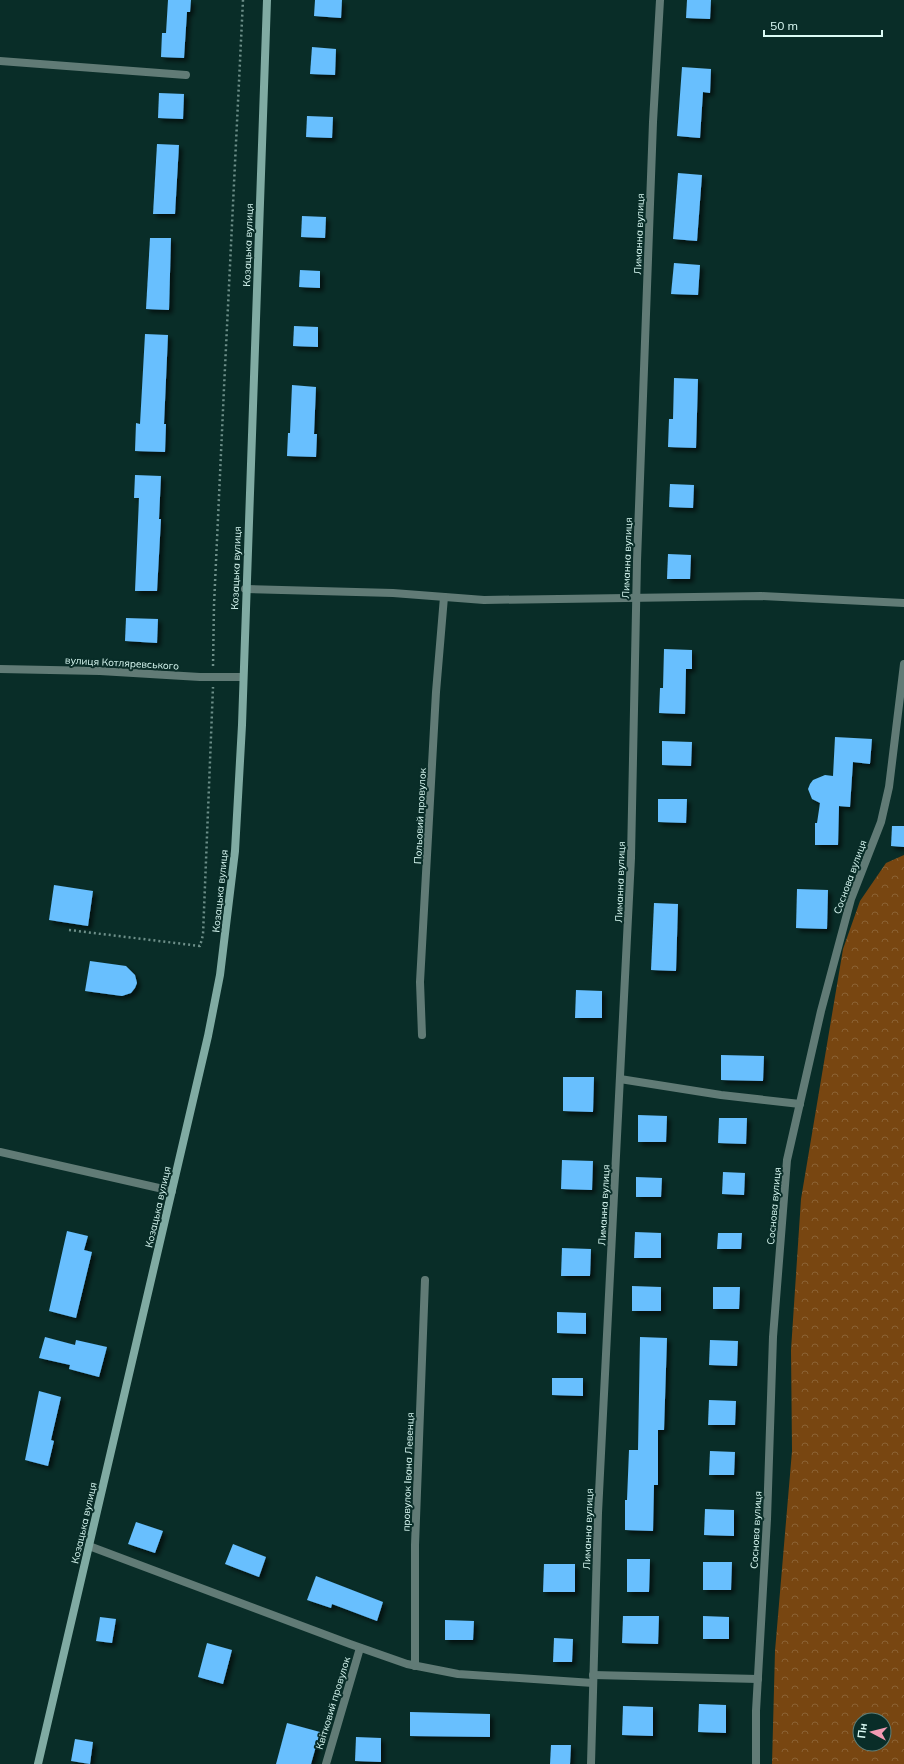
<svg xmlns="http://www.w3.org/2000/svg" width="904" height="1764" font-family="Mulish,sans-serif">
<style>
.forest{fill:url(#forest-crowns);fill-rule:evenodd}
.building{fill:#67bffe;filter:url(#shadow)}
.lines{fill:none;stroke-linecap:round;stroke-linejoin:round}
.path{stroke:#6d8f89;stroke-width:2.5;stroke-dasharray:2 3;stroke-linecap:butt}
.lane{stroke:#617b76;stroke-width:8}
.street{stroke:#617b76;stroke-width:8}
.secondary{stroke:#80aba3;stroke-width:8}
.labels{text-anchor:middle;dominant-baseline:central;stroke-width:4;stroke-linejoin:round;paint-order:stroke}
.street-label{font-size:10px;fill:#dbfbf5;stroke:#092d28}
</style>
<defs>
<pattern id="forest-crowns" width="20" height="18" patternUnits="userSpaceOnUse"><rect width="20" height="18" fill="#784611"/><path d="M2 6a3 3 0 1 1 6 0M12 15a3 3 0 1 1 6 0" fill="none" stroke="#8b6234"/></pattern>
<filter id="shadow"><feDropShadow dx="3.5" dy="3.5" stdDeviation="2" flood-color="#0009"/></filter>
</defs>
<rect width="100%" height="100%" fill="#092d28"/>
<path class="forest" d="M904,855v909h-132l3,-113 17,-200 -1,-101 10,-151 42,-250 17,-48 26,-38zM860,1720h24v24h-24z"/>
<g class="building">
<path d="M168,0h23l-1,12h-3l-3,46 -23,-1 1,-24h4z"/>
<path d="M315,0h27l-1,18 -27,-2z"/>
<path d="M687,0h24l-1,19 -24,-1z"/>
<path d="M312,47l24,2 -1,26 -25,-1z"/>
<path d="M682,67l29,2 -1,24 -7,-1 -3,46 -23,-2z"/>
<path d="M159,93l25,1 -1,25 -25,-1z"/>
<path d="M307,116l26,1 -1,21 -26,-1z"/>
<path d="M157,144l22,1 -4,69h-22z"/>
<path d="M678,173l24,2 -5,66 -24,-2z"/>
<path d="M302,216l24,1 -1,21 -24,-1z"/>
<path d="M150,238h21l-2,72 -23,-1z"/>
<path d="M674,263l26,2 -2,30 -27,-1z"/>
<path d="M300,270l20,1v17l-21,-1z"/>
<path d="M294,326l24,1v20l-25,-1z"/>
<path d="M145,334l23,1 -4,89h2l-1,28 -30,-1 1,-28 4,1z"/>
<path d="M674,378l24,1 -2,69 -28,-1 1,-28h4z"/>
<path d="M292,385l24,2 -2,47h3l-1,23 -29,-1 1,-23h2z"/>
<path d="M135,475l26,1 -2,43h2l-4,72h-22l4,-93h-5z"/>
<path d="M670,484l24,1 -1,23 -24,-1z"/>
<path d="M668,554l23,1 -1,24h-23z"/>
<path d="M126,618l32,1 -1,24 -32,-2z"/>
<path d="M664,649l28,1v19h-6l-1,45 -26,-1 1,-25h3z"/>
<path d="M835,737l37,2 -2,25 -17,-2 -3,45 -11,-1 -1,39h-23v-22h2l3,-20 -8,-4 -4,-10 2,-5 3,-4 12,-5 8,1z"/>
<path d="M662,741l30,1 -1,24 -29,-1z"/>
<path d="M658,799h29l-1,24 -28,-1z"/>
<path d="M892,826h12v21l-13,-1z"/>
<path d="M54,885l39,6 -5,35 -39,-6z"/>
<path d="M797,889l31,1 -1,39 -31,-1z"/>
<path d="M654,903l24,1 -2,67 -25,-1z"/>
<path d="M90,961l36,5 9,9 2,8 -2,5 -4,5 -9,3 -37,-5z"/>
<path d="M576,990l26,1v27h-27z"/>
<path d="M721,1055l43,1 -1,25 -42,-1z"/>
<path d="M563,1077h31l-1,35 -30,-1z"/>
<path d="M638,1115l29,1 -1,26h-28z"/>
<path d="M719,1118h28l-1,26 -28,-1z"/>
<path d="M562,1160l31,1 -1,29 -31,-1z"/>
<path d="M723,1172l22,1 -1,22 -22,-1z"/>
<path d="M636,1177l26,1 -1,19h-25z"/>
<path d="M67,1231l21,5 -4,14 8,2 -16,66 -27,-7z"/>
<path d="M635,1232l26,1v25h-27z"/>
<path d="M718,1233h24l-1,16h-24z"/>
<path d="M562,1248l29,1 -1,27h-29z"/>
<path d="M632,1286l29,1v24h-29z"/>
<path d="M713,1287h27l-1,22h-26z"/>
<path d="M557,1312l29,1v21l-29,-1z"/>
<path d="M45,1337l30,8 1,-5 31,7 -8,30 -30,-8 1,-4 -31,-7z"/>
<path d="M640,1337l27,1 -3,92h-6v55h-4l-1,46 -28,-1v-30h2l2,-50h9z"/>
<path d="M710,1340l28,1 -1,25 -28,-1z"/>
<path d="M552,1378h31v18l-31,-1z"/>
<path d="M39,1391l22,6 -10,43 3,1 -6,25 -23,-6z"/>
<path d="M709,1400l27,1 -1,24h-27z"/>
<path d="M710,1451l25,1 -1,23h-25z"/>
<path d="M705,1509l29,1v26l-30,-1z"/>
<path d="M136,1522l27,9 -8,22 -27,-9z"/>
<path d="M233,1544l33,13 -7,20 -34,-13z"/>
<path d="M627,1559h23l-1,33h-22z"/>
<path d="M703,1562h29l-1,28h-28z"/>
<path d="M544,1564h31v28h-32z"/>
<path d="M316,1576l67,26 -6,19 -45,-17 -1,4 -24,-8z"/>
<path d="M623,1616h36l-1,28 -36,-1z"/>
<path d="M703,1616l26,1v22h-26z"/>
<path d="M100,1617l16,2 -4,24 -16,-2z"/>
<path d="M445,1620l29,1 -1,19h-28z"/>
<path d="M554,1638l19,1 -1,23h-19z"/>
<path d="M207,1643l25,7 -9,34 -25,-7z"/>
<path d="M699,1704l27,1v28l-28,-1z"/>
<path d="M623,1706l30,1v29l-31,-1z"/>
<path d="M410,1712l80,2v23l-80,-1z"/>
<path d="M287,1723l33,9 -9,32h-35z"/>
<path d="M356,1737l25,1v24l-26,-1z"/>
<path d="M75,1739l18,3 -3,22 -19,-3z"/>
<path d="M551,1745h20l-1,19h-20z"/>
</g>
<g class="lines">
<g class="path">
<path d="M213,666l1,-61 10,-217 19,-388"/>
<path d="M69,930l131,16 3,-11 10,-248"/>
</g>
<g class="lane">
<path d="M0,61l186,14"/>
<path d="M620,1079l101,16 79,9"/>
<path d="M593,1675l165,4"/>
</g>
<g class="street">
<path d="M245,589l148,4 91,7 277,-4 143,7"/>
<path d="M0,669l100,2 100,6h43"/>
<path d="M422,1035l-2,-53 16,-290 8,-95"/>
<path d="M0,1152l172,39"/>
<path d="M89,1546l261,98 57,20 51,10 135,9"/>
<path d="M415,1666v-121l10,-265"/>
<path d="M326,1764l34,-116"/>
<path d="M591,1764l7,-251 33,-655 6,-297 16,-439 7,-122"/>
<path d="M756,1764v-53l11,-192 6,-182 14,-177 34,-149 30,-112 30,-77 8,-35 15,-123"/>
</g>
<path class="secondary" d="M38,1764l170,-728 12,-61 15,-124 7,-126 25,-725"/>
</g>
<g class="labels">
<g class="street-label">
<text transform="translate(639 234) rotate(-88)">Лиманна вулиця</text>
<text transform="translate(248 245) rotate(-88)">Козацька вулиця</text>
<text transform="translate(627 558) rotate(-88)">Лиманна вулиця</text>
<text transform="translate(236 568) rotate(-88)">Козацька вулиця</text>
<text transform="translate(122 663) rotate(3)">вулиця Котляревського</text>
<text transform="translate(420 816) rotate(-87)">Польовий провулок</text>
<text transform="translate(850 877) rotate(-70)">Соснова вулиця</text>
<text transform="translate(620 882) rotate(-88)">Лиманна вулиця</text>
<text transform="translate(220 891) rotate(-84)">Козацька вулиця</text>
<text transform="translate(604 1205) rotate(-87)">Лиманна вулиця</text>
<text transform="translate(774 1206) rotate(-85)">Соснова вулиця</text>
<text transform="translate(158 1207) rotate(-77)">Козацька вулиця</text>
<text transform="translate(408 1472) rotate(-88)">провулок Івана Левенця</text>
<text transform="translate(84 1523) rotate(-77)">Козацька вулиця</text>
<text transform="translate(588 1529) rotate(-88)">Лиманна вулиця</text>
<text transform="translate(756 1530) rotate(-87)">Соснова вулиця</text>
<text transform="translate(333 1703) rotate(-73)">Квітковий провулок</text>
</g>
</g>
<g transform="translate(872 1732) rotate(277)"><circle r="19" fill="#092d28" stroke="#5d7f7a"/>
<path d="M0-3L7 15L0 10L-7 15Z" fill="#f19ab2"/>
<text y="-6" font-size="11" font-weight="bold" text-anchor="middle" fill="#dbfbf5">Пн</text>
</g>
<path d="M764 30v6h118v-6" fill="none" stroke="#dbfbf5" stroke-width="2"/>
<text x="770" y="30" font-size="12" fill="#dbfbf5" stroke="#092d28" stroke-width="3" paint-order="stroke">50 m</text>
</svg>
